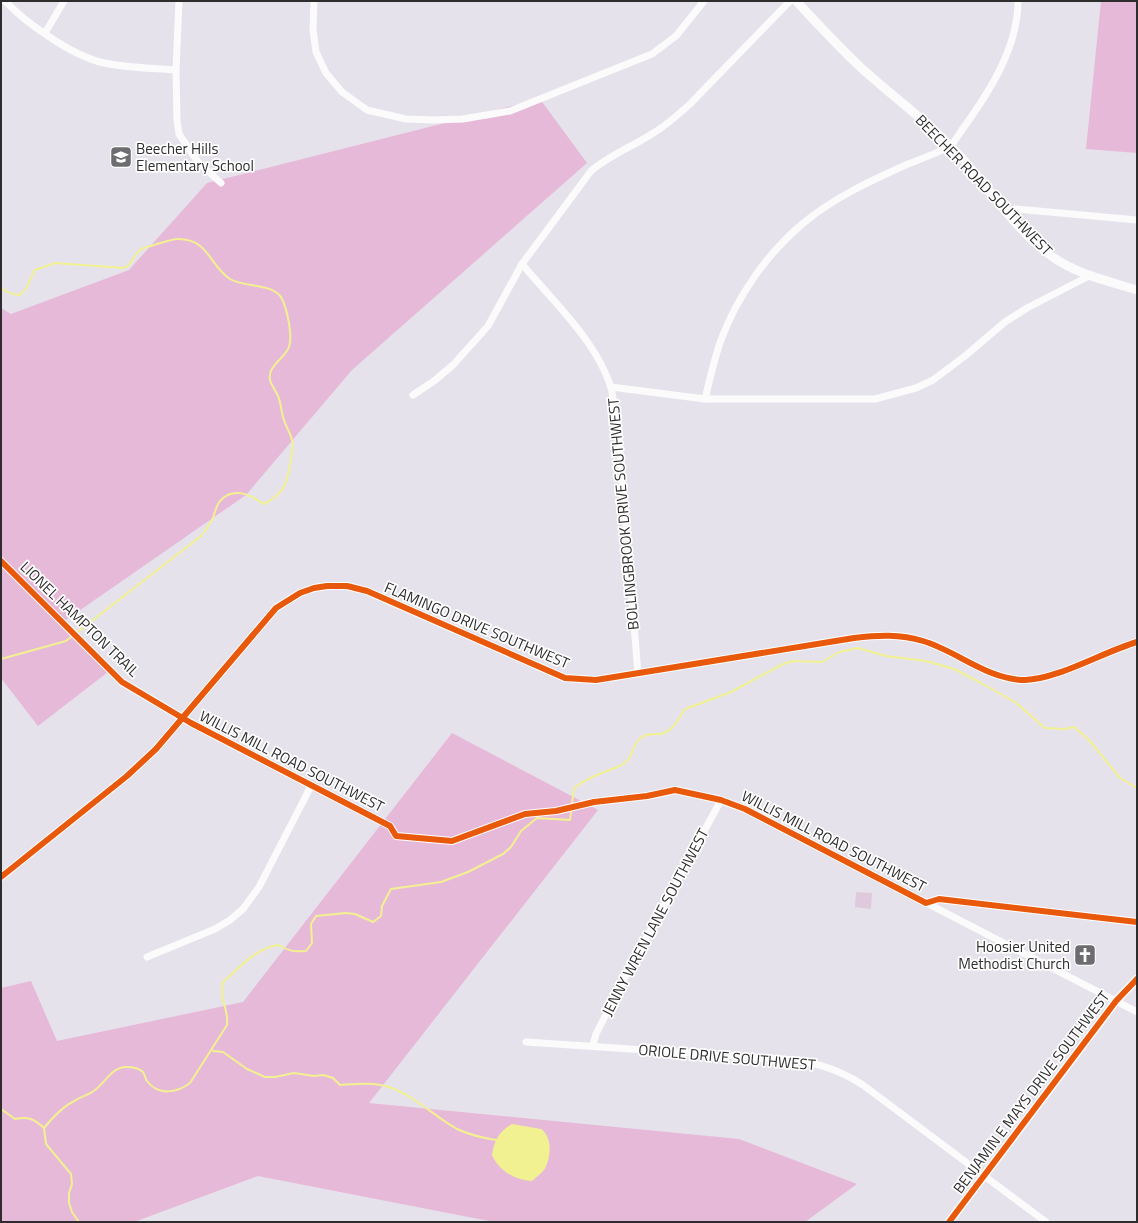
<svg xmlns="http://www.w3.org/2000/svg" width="1138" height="1223" font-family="'Titillium Web',sans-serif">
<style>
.green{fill:#e7b9d8}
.cemetery{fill:#dfc9dd}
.water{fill:#f2f191}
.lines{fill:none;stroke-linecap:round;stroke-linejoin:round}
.stream{stroke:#f2f191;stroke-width:2}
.minor{stroke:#fbfbfc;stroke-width:7}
.tertiary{stroke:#fbfbfc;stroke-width:9}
.cycleway-casing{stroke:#fff;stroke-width:8}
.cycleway{stroke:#e8590c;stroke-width:6}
.labels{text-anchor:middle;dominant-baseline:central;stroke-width:3.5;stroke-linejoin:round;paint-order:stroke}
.poi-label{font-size:15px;fill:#2d2d2d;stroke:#fff;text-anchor:start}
.street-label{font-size:15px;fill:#2d2d2d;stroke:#fff}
</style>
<rect width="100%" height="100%" fill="#e5e2eb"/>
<g class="green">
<path d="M1101,1h36v152l-51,-4z"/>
<path d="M540,99l47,64 -235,207 -106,125 -183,127 45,50 -70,54 -37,-48v-370l10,6 118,-44 78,-87z"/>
<path d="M452,733l146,77 -229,293 370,36 118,45 -52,38h-311l-236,-46 -124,46h-133v-234l30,-7 26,60 186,-39z"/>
</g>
<path class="cemetery" d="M856,892l16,1 -1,16 -16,-2z"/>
<path class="water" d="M512,1124l29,5c12,8 10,30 3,41 -3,4 -8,7 -12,11 -17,-1 -33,-10 -40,-26 2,-14 7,-24 20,-31z"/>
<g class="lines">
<g class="stream">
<path d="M1,288c26,17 24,-1 34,-18l20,-7 69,5c9,-3 9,-13 16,-18 2,-2 33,-11 37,-11 32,-1 33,28 53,40 15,9 45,4 52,20 5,10 11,37 7,48 -4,11 -22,19 -19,33 1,5 6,11 8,16 3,7 3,14 5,21 2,8 7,15 9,23 2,6 -4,38 -7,44 -4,9 -13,17 -22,20 -12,-10 -30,-17 -42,-4 -5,4 -6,14 -9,20 -3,5 -7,11 -11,16l-135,105 -65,18"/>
<path d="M213,1051l10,1 24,17 18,8h10l19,-4 20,3 9,-1 10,3 7,7c16,-1 33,-3 49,2 26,9 45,29 68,42 13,6 26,9 39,11"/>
<path d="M1,1109l14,10c13,-3 19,0 29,9"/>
<path d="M44,1128c9,-11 19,-22 32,-28 6,-4 13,-5 19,-10 10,-7 17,-23 31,-23 5,0 13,1 17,5 2,3 2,6 4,9 11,15 30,12 43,2l37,-58c2,-18 -8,-22 -4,-43 16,-14 34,-35 56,-37 9,6 15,7 27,6l6,-8 -1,-19 5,-8 30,-3 9,1 18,8 8,-6 1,-10 9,-17 50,-7 27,-10 35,-18 8,-7 10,-16 16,-13 33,2 4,-32c11,-8 21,-13 33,-17 7,-3 13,-4 19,-9 8,-7 6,-19 16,-25 6,-4 11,-2 18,-3 13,-2 18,-15 25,-25l46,-17 52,-28 10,-3 29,1 17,-10 19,-4 28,8 40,5 28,8 27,14 34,19 30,26 19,1 10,-2 15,13 31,38 17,10"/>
<path d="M44,1128l2,16 25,30 1,10 -3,9v10l3,9 7,10"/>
</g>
<g class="minor">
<path d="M5,1c21,22 65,53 95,61 24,6 51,6 76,8"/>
<path d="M179,1l-3,69 1,50 2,14 19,28 23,21"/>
<path d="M314,1l-1,29 3,22 10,21 16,19 25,18 39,9 27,1 30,-1 47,-8 142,-57 24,-18 28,-35"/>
<path d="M45,33l19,-32"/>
<path d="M1006,211l10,-2 121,11"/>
<path d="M522,264c30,36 76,79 89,124 3,12 4,25 7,37l20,249"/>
<path d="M611,387l94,12h170l41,-11 17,-8 32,-24 40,-34 22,-14 64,-33"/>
<path d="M413,395l21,-14 19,-16 35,-39 34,-62 69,-93c20,-17 43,-25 64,-39 13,-8 24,-18 35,-28l100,-103"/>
<path d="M705,399c5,-20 9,-40 16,-59 16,-43 45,-85 80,-115 32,-27 69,-44 107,-61 10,-4 35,-13 42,-18 5,-4 10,-14 14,-19 26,-36 54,-80 54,-126"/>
<path d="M183,718l207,108"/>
<path d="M709,797l36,12 392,203"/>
<path d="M1,877l126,-101 29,-27 120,-141 24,-15 14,-5 13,-2h20l20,5 198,87 31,2 258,-42c24,-3 46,-4 69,3 34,10 65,39 102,39 33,-1 78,-28 112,-38"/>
<path d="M926,903l13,-4 198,23"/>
<path d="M147,957l68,-28 15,-9 13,-11 16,-22 52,-101"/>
<path d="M526,1042l268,18c26,3 47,11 69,25l183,137"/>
<path d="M593,1045l3,-11 28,-55 97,-179"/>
</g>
<g class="tertiary">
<path d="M796,1c20,21 40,43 61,63 33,31 71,57 102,91 30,33 55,73 91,100 25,19 58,26 87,35"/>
<path d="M949,1222l167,-221 21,-22"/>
</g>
<g class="cycleway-casing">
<g id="cycleway">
<path d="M1,561l121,121 69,41 199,103 6,10 56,5 73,-27 31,-3 38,-9 53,-6 28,-6 46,10 24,9 181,94 13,-4 198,23"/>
<path d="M1,877l126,-101 29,-27 120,-141 24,-15 14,-5 13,-2h20l20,5 198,87 31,2 258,-42c24,-3 46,-4 69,3 34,10 65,39 102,39 33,-1 78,-28 112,-38"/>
<path d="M949,1222l167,-221 21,-22"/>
</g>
</g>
<use href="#cycleway" class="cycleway"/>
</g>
<defs>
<g id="school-square" transform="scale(1.15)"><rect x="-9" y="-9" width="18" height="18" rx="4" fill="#6d6c70" stroke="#fff"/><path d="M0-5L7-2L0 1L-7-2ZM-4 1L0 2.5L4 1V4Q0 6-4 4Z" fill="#fff"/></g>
<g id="church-square" transform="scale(1.15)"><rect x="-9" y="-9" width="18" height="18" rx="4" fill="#6d6c70" stroke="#fff"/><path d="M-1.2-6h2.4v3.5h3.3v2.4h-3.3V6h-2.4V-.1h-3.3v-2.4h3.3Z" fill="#fff"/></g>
</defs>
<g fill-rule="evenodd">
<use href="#school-square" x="121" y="157"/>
<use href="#church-square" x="1085" y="955"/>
</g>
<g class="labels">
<g class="poi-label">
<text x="136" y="148">Beecher Hills<tspan x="136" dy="17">Elementary School</tspan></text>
<text x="1070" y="946" text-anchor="end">Hoosier United<tspan x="1070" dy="17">Methodist Church</tspan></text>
</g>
<g class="street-label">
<text transform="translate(984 185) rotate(46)">BEECHER ROAD SOUTHWEST</text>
<text transform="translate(623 514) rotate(-95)">BOLLINGBROOK DRIVE SOUTHWEST</text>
<text transform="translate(80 619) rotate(44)">LIONEL HAMPTON TRAIL</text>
<text transform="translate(477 625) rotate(23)">FLAMINGO DRIVE SOUTHWEST</text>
<text transform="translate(292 761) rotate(27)">WILLIS MILL ROAD SOUTHWEST</text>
<text transform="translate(834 841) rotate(27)">WILLIS MILL ROAD SOUTHWEST</text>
<text transform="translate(655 922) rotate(-62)">JENNY WREN LANE SOUTHWEST</text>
<text transform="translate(727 1057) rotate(5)">ORIOLE DRIVE SOUTHWEST</text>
<text transform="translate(1031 1092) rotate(-53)">BENJAMIN E MAYS DRIVE SOUTHWEST</text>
</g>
</g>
<rect width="1138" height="1223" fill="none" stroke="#2d2d2d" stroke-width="4"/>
</svg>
